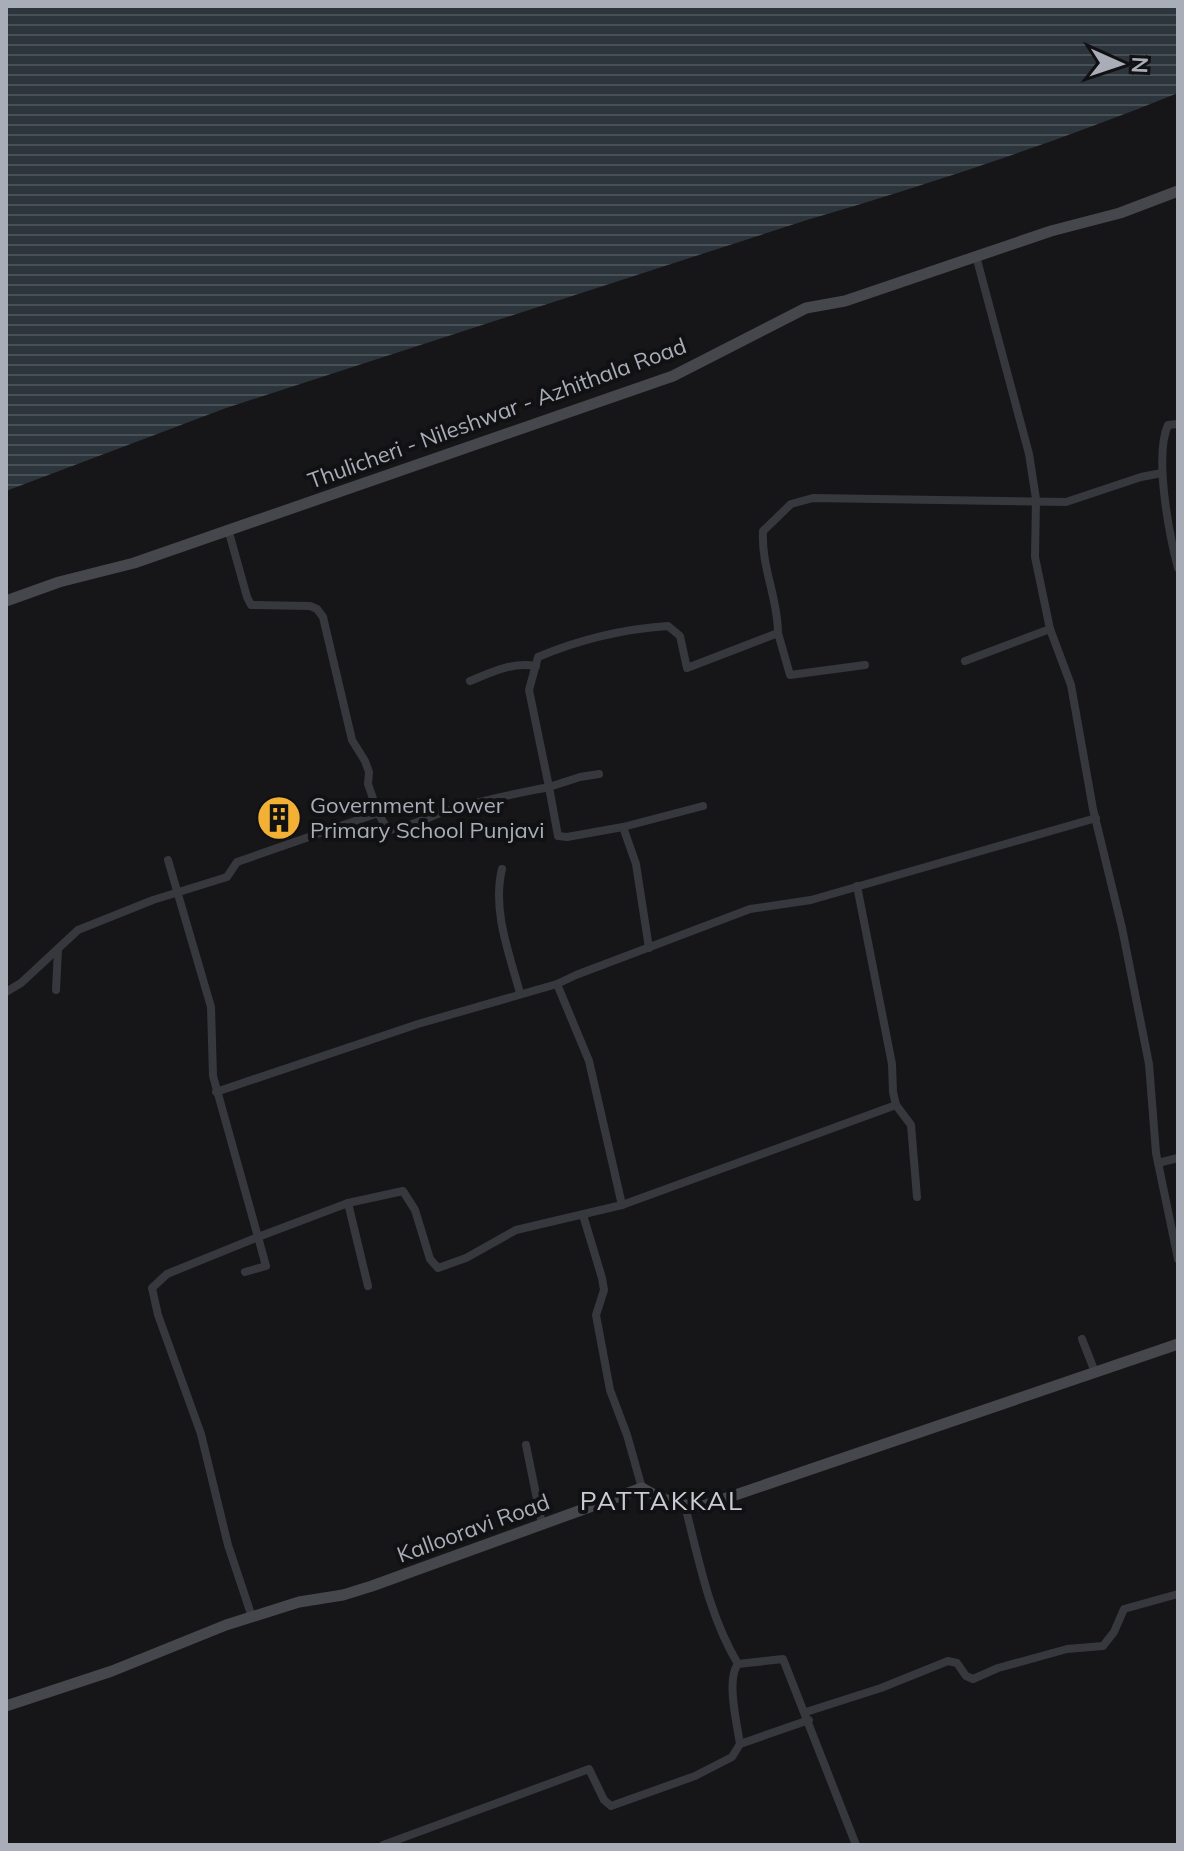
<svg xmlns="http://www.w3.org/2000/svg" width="1184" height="1851" font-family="Mulish,sans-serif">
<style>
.water{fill:url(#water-rules)}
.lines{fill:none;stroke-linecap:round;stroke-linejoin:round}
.street{stroke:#37383d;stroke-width:8}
.secondary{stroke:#45474d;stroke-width:11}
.labels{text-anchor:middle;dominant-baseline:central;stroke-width:8;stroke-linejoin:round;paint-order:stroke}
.street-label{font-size:22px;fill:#a8adb8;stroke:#111113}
.poi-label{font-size:22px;fill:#a8adb8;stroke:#111113;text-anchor:start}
.quarter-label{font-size:26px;letter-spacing:2px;fill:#c9ccd4;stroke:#111113}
</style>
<defs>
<pattern id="water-rules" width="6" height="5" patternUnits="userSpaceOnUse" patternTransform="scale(2)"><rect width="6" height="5" fill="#2c353c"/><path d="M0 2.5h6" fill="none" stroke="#485056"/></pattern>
</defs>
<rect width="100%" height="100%" fill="#161618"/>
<path class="water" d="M6,6h1172v87c-121,49 -245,90 -371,127l-581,188 -220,83z"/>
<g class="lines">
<g class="street">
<path d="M976,256l53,198 7,45 -1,58 15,72 21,56 22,124 29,119 27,136 7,89 22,106"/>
<path d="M1178,424l-10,1c-14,31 1,109 10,143"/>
<path d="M228,529l19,68 4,8 59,1 7,3 6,8 29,123 13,21 4,11 -1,12 10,29 10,17c19,-1 42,-14 61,-20 33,-10 66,-16 100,-23l-20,-97 9,-33c40,-17 86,-28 130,-31l12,10 7,32 91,-35c0,-35 -17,-66 -15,-102l28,-27 22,-6 253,4 75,-25 21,-4"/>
<path d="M778,633l12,42 75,-10"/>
<path d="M965,661l85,-32"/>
<path d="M470,681c22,-9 41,-19 66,-15"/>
<path d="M599,774l-19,3 -31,10 9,49 9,1 56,-10 80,-21"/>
<path d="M623,827l13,37 13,84"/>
<path d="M168,860l43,147 2,69 45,161 -91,37 -15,14 6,27 43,119 27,111 24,72"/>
<path d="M502,869c-10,41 7,84 18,124"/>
<path d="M557,984l32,77 33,144"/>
<path d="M56,990l2,-40"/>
<path d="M6,992l15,-9 57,-53 75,-30 74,-23 10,-15 141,-49"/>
<path d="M216,1092l202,-68 139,-40 19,-9 174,-66 61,-9 285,-82"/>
<path d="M896,1105l15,20 6,72"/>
<path d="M1158,1163l20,-5"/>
<path d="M348,1203l20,83"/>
<path d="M583,1215l19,63 2,12 -8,25 14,75 17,45 15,53"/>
<path d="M245,1272l21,-6 -8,-29 90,-34 55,-12 12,19 15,49 8,9 28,-10 50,-28 106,-25 274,-100 -3,-13 -1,-28 -35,-178"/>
<path d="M1082,1339l13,33"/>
<path d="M526,1445l16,79"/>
<path d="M685,1506c14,54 24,110 53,158l45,-5 73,186"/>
<path d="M738,1664c-12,15 -1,60 2,80"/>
<path d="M806,1712l75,-24 67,-27 9,2 9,13 7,3 25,-11 69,-19 36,-3 11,-14 10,-23 54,-15"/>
<path d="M383,1845l206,-76 15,31 7,6 84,-30 37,-19 8,-13 69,-24"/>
</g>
<g class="secondary">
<path d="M6,601l53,-19 75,-19 539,-187 133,-68 39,-7 206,-70 69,-18 58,-22"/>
<path d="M6,1706l106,-35 114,-46 73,-23 44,-7 29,-9 270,-98c20,12 37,18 61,18l475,-162"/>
</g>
</g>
<defs>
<g id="building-disc" transform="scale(2.3)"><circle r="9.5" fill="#f2b134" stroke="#111113"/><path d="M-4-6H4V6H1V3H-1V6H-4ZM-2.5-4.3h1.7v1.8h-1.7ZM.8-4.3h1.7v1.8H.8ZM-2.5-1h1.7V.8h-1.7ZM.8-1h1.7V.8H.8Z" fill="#111"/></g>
</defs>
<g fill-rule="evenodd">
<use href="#building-disc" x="279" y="818"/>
</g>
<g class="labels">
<g class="street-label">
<text transform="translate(497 413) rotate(-20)">Thulicheri - Nileshwar - Azhithala Road</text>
<text transform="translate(473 1528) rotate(-20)">Kallooravi Road</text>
</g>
<g class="poi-label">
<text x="310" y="805">Government Lower<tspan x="310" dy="25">Primary School Punjavi</tspan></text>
</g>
<g class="quarter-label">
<text x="662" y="1500">PATTAKKAL</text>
</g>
</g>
<rect width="1184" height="1851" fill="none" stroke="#a8adb8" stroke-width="16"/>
<g transform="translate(1120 64) rotate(93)" stroke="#111113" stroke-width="6" paint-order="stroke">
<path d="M0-6L14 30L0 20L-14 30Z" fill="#a8adb8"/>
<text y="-12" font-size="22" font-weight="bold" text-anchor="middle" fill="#a8adb8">N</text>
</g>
</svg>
